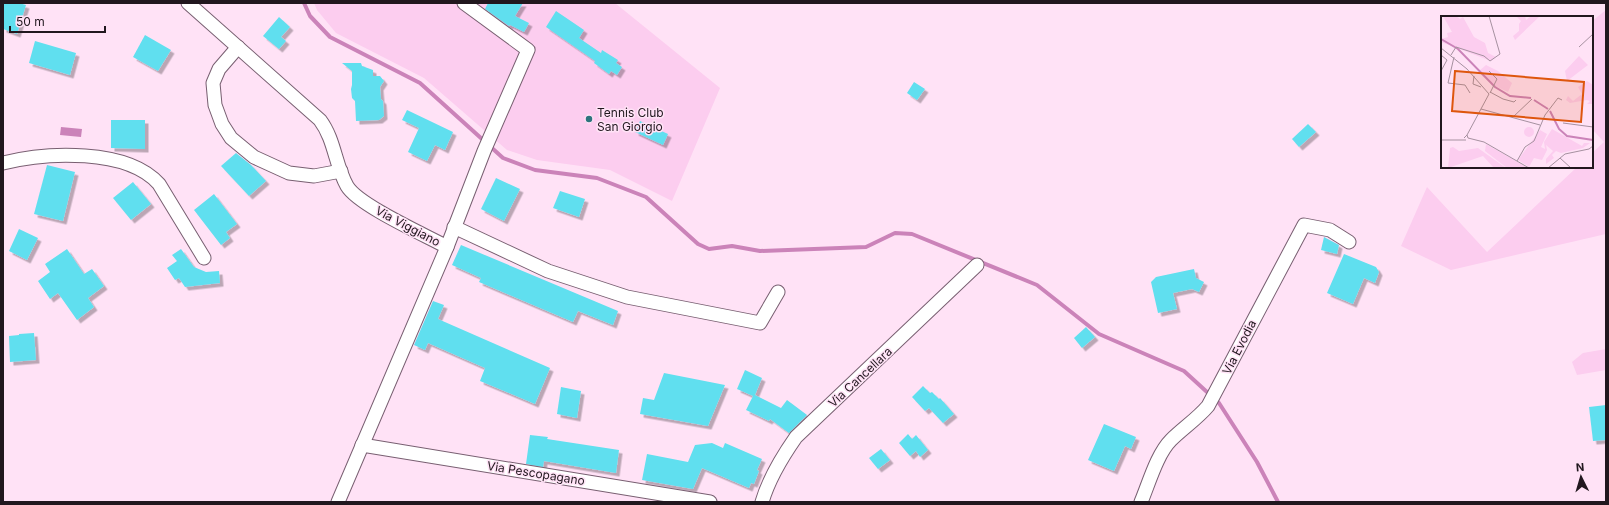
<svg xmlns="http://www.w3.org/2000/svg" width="1609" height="505" font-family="Inter,sans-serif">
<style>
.green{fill:#fccdef}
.water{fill:#cb83b9}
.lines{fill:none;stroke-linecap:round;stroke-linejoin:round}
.stream{stroke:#cb83b9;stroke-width:4}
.building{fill:#61dfef;filter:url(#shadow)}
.street-casing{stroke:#785f71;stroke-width:15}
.street{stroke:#fff;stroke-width:13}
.poi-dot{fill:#2c747d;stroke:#ffe2f6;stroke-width:1.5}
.labels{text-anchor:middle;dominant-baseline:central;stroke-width:3;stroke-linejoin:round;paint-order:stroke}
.poi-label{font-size:12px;fill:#21171e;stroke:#ffe2f6;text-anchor:start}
.street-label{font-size:12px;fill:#21171e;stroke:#ffe2f6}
.inset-river{fill:none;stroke:#cb83b9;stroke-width:2}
.inset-road{fill:none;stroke:#a691a0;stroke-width:1}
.view{fill:#de560d;fill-opacity:0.15;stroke:#de560d;stroke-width:2}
.inset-edge{fill:none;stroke:#21171e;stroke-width:2}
</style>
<defs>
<filter id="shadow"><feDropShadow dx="3.5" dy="3.5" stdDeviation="0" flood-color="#0004"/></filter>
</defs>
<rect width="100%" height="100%" fill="#ffe2f6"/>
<g class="green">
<path d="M314,3h301l105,85 -48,113 -62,-31 -73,-10 -30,-10 -83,-72 -88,-45 -19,-23z"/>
<path d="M1606,10v224l-155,36 -50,-24 26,-59 60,65 90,-85h15v-14l12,-11 -12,-13v-108z"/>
<path d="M1606,349v21l-29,5 -5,-13 11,-9z"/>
</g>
<path class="water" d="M61,127l21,2 -1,8 -21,-2z"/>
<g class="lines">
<path class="stream" d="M304,3l6,13 20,21 90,46 83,75 32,12 62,8 49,19 52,47 11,5 23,-3 28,5 106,-4 29,-14 17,1 125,51 62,49 85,37 35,32 38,59 21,40"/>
</g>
<g class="building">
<path d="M3,3h16l7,2 -9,29 -14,-5z"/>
<path d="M488,3h35l-8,13 14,7 -5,9 -14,-7 -1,1 -24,-17z"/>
<path d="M556,11l28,19 -5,8 22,15 1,-3 16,10 -2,3 6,4 -5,8 -6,-4 -2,3 -15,-11 1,-2 -49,-34z"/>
<path d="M279,17l11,10 -9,10 5,4 -7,8 -16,-13z"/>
<path d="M145,35l26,15 -13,21 -25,-14z"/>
<path d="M35,41l41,12 -6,22 -41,-12z"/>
<path d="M342,63h19l1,3 11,4v6h7l4,5 -4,6 1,12 2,2 1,15 -5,4 -23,1 -1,-20 -3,-3 -1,-9 1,-4v-14z"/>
<path d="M914,82l11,7 -8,11 -10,-7z"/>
<path d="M407,110l46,22 -8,18 -10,-5 -8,16 -19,-9 11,-24 -17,-8z"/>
<path d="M111,120h34v29l-34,-1z"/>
<path d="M640,121l28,13 -5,11 -28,-13z"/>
<path d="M1308,124l8,8 -17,15 -7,-8z"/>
<path d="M236,153l15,12 15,16 -17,15 -28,-30z"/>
<path d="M47,165l28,7 -12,49 -29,-7z"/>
<path d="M496,178l24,11 -16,32 -23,-12z"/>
<path d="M133,182l18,22 -20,16 -18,-22z"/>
<path d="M560,191l25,8 -6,18 -26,-9z"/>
<path d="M214,194l23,30 -11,8 4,6 -9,7 -27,-35z"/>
<path d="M19,229l19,9 -11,22 -18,-9z"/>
<path d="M1324,237l15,8 -2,9 -16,-4z"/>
<path d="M461,245l157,66 -5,14 -35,-14 -5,11 -94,-40 2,-4 -29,-13z"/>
<path d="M67,249l17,25 8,-5 12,17 -16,12 6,9 -17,13 -19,-27 -8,6 -12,-18 12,-9 -5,-8z"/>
<path d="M181,249l13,18 12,5 13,-1 1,12 -35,4 -6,-9 -4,2 -8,-12 10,-7 -5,-6z"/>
<path d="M1344,254l32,13 3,5 -4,11 -11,-5 -11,26 -26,-11z"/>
<path d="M1194,269l2,9 8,4 -5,10 -7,-3 -19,4 4,16 -19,4 -7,-31 5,-5z"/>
<path d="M433,301l11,4 -6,14 112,49 -15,36 -55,-23 5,-13 -57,-25 -3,7 -11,-5z"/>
<path d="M1086,327l9,10 -13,11 -8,-10z"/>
<path d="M34,333l2,27 -26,2 -1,-26 10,-1v-1z"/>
<path d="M745,370l17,8 -7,17 26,13 6,-8 20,15 -18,18 -19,-14 -1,2 -23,-11 7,-14 -16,-7z"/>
<path d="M664,373l61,12 -17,41 -68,-12 3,-16 11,2z"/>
<path d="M923,386l7,7 2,-1 7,7 1,-1 14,16 -11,9 -14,-15 -4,3 -13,-14z"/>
<path d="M561,387l20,4 -4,27 -20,-4z"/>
<path d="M1606,405v35l-13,1 -4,-34z"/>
<path d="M1104,424l32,13 -5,12 -6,-3 -11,25 -26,-11z"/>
<path d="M908,434l4,5 4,-4 12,15 -8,7 -4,-6 -6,5 -11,-13z"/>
<path d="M530,435l18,2 -1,2 72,11 -3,23 -72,-12 -1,6 -17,-3z"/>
<path d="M712,443l11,5 2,-5 37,16 -5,11 2,1 -5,13 -3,-1 -2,5 -47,-20 -9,21 -51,-9 5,-26 41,8 7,-17z"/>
<path d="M881,449l9,11 -12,9 -9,-11z"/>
</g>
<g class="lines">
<g class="street-casing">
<g id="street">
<path d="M188,3l132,117c15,20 15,45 27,66 11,19 78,49 100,61l-109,255"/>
<path d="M238,47l-19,22 -6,14 2,22 7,19 9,14 23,19 35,16 25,3 27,-5"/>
<path d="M3,163c43,-11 124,-15 156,21l45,74"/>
<path d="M454,227l94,44 79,26 133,26 18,-31"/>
<path d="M447,247l37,-96 44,-101 -64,-47"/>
<path d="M362,445l348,57"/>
<path d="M762,502c7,-24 20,-45 34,-65l181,-172"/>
<path d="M1141,502c8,-19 16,-48 30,-62 12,-12 26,-21 37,-34l96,-181 26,5 19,12"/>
</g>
</g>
<use href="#street" class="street"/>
</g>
<circle class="poi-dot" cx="589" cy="119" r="4"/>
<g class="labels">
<g class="poi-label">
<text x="597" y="112">Tennis Club<tspan x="597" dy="14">San Giorgio</tspan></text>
</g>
<g class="street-label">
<text transform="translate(408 226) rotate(28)">Via Viggiano</text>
<text transform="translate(1239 347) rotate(-63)">Via Evodia</text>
<text transform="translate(860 377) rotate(-43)">Via Cancellara</text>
<text transform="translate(536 473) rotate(9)">Via Pescopagano</text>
</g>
</g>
<g transform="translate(1441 16)">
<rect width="152" height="152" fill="#ffe2f6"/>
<path d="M2,0h13l4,3 3,-2 11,20 11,6 3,10 8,4 -5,4 -50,-19v-3l7,-2 -1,-4 5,-1zM75,0h9l1,4 5,-4h9l-25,24 -2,-4 6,-5v-7l2,-3zM138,40l9,9 -21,16 -2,-10zM45,49l12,6 14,12 -4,9 -13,-6 -13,-10 -3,-5zM146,65l6,4v19h-6l3,-3 -3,-1 -17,3 -4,-3 2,-4 5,5 9,-7 -4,-7zM83 116a5 5 0 1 1 10 0a5 5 0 1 1-10 0ZM111,113l30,17 2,-3h6l-7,5 -22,5 -5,-2 -4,4 2,3 -8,6v-5l7,-8 -7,-6 1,5 -5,10 -8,-2 -5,9 -11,-7 22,-30 7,4 -6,13 4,2 -1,-7zM45,128l42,24h-21l-22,-17zM12,131l6,4 19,-3 28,20h-12l-11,-12 -35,12 2,-20z" fill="#fccdef"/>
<path class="inset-river" d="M0,23l17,10 37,38 15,9 21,2M93,84l14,9M109,95l9,18 8,7 26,4"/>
<path class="inset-road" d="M138,31l14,-13M0,32l26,21 22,25 -22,41M0,39l6,5 -6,11M10,39l5,-8 28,9 6,5 10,-7 -11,-38M13,41l-6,26 17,2 5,8M48,55l8,8 -7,14M33,60l-1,8 8,3M49,76l13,7 11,3 2,-2M40,93l59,16M72,101l19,-18M122,107l30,4M23,122l3,-3 1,3 16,4 45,26M0,124h25M119,142l11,10M76,145l8,-14 9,-6 11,-26 13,-17 4,2M107,152l17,-14 24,-5 4,-3"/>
<path class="view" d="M14,55l129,11 -3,40 -129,-11z"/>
<rect width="152" height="152" class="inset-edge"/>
</g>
<rect width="1609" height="505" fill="none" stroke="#21171e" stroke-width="8"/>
<g transform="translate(1581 477) rotate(355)" stroke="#ffe2f6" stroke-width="3" paint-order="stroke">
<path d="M0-3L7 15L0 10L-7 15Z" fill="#21171e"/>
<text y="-6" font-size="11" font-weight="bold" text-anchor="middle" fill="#21171e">N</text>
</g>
<path d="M10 26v6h95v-6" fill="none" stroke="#21171e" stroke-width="2"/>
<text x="16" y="26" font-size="12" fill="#21171e" stroke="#ffe2f6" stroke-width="3" paint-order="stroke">50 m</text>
</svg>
